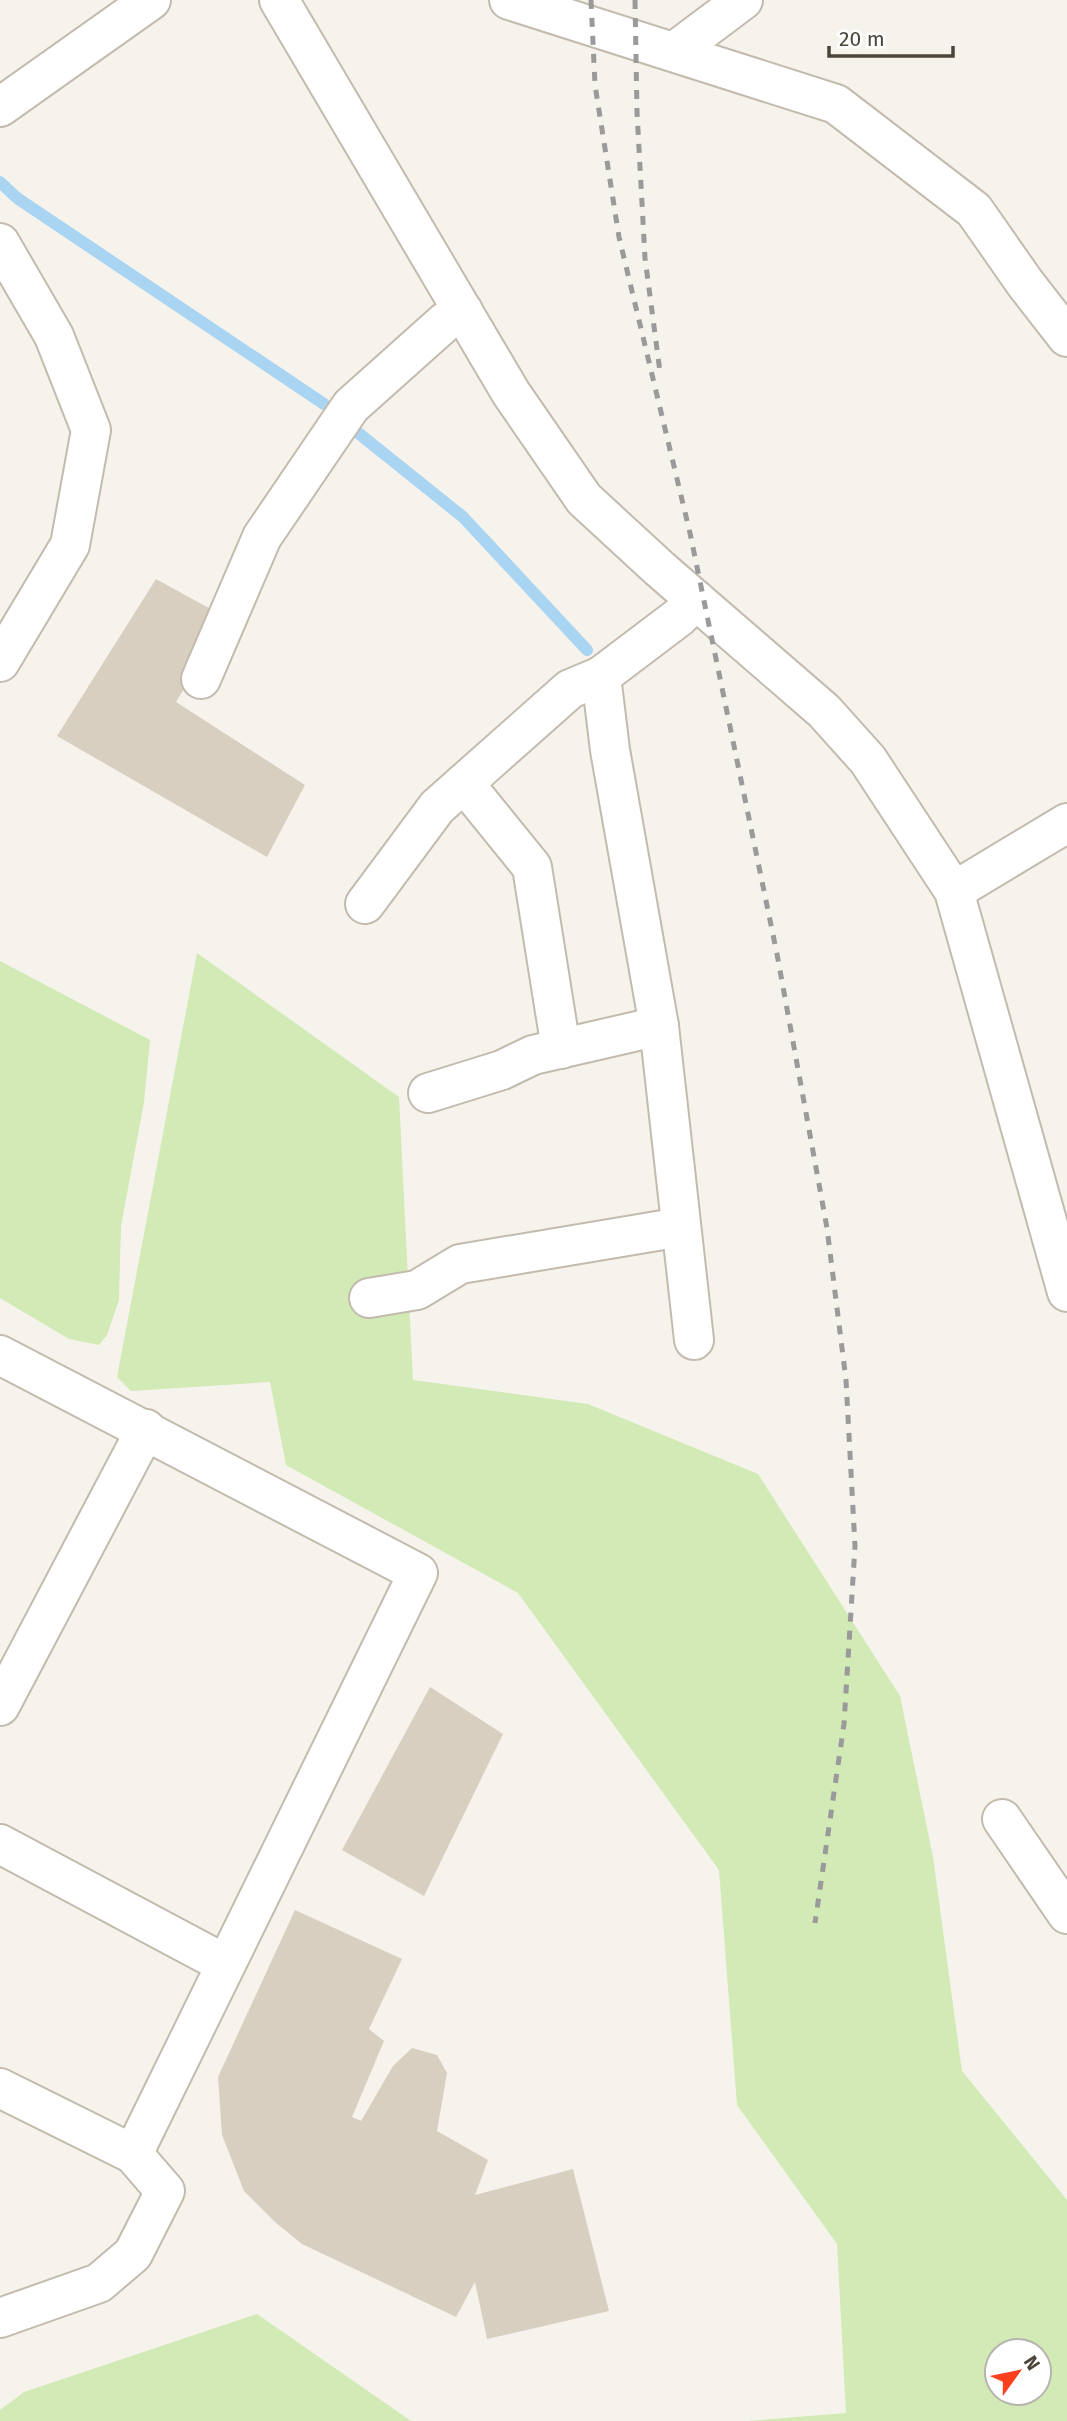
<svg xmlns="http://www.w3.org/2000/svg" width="1067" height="2421" font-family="'Fira Sans',sans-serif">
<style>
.green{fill:#d2eab5;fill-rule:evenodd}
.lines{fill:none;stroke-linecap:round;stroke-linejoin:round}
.stream{stroke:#a9d4f2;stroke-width:12}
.building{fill:#d8cfc1}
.minor-casing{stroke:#c2bbae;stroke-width:42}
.minor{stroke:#fff;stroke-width:38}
.rail{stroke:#9a9a9a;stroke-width:5;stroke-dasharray:9 9;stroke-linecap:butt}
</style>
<rect width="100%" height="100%" fill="#f6f3ec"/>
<g class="green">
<path d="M197,953l202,144 14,283 175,24 170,70 142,222 33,161 29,214 105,129v221h-320l99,-8 -9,-169 -100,-139 -18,-235 -201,-277 -232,-128 -16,-83 -139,9 -14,-14zM997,2351h42v42h-42z"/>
<path d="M0,961l150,79 -6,62 -23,124 -2,74 -12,35 -8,10 -30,-6 -69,-41z"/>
<path d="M257,2314l154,107h-411v-11l24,-18z"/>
</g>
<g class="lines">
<g class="stream">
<path d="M0,182l17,16 307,206"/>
<path d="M357,432l106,85 124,133"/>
</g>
</g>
<g class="building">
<path d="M156,579l71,39 -51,84 129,83 -38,72 -210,-121z"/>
<path d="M430,1687l73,47 -79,162 -82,-46z"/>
<path d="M295,1910l107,49 -33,70 15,12 -32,76 9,4 32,-55 19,-18 25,7 10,18 -10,58 51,29 -13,35 98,-26 36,142 -122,28 -12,-57 -19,35 -154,-73 -27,-22 -31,-31 -22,-56 -4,-58z"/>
</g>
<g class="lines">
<g class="minor-casing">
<g id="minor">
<path d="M279,0l232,393 73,106 76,70 164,142 44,49 86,131 113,401"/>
<path d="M509,0l327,104 138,106 51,73 42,54"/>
<path d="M675,51l68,-51"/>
<path d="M0,107l151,-107"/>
<path d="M0,243l54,93 37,94 -21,115 -70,117"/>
<path d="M201,679l61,-142 89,-131 94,-84 18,-11"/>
<path d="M464,783l68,84 29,182"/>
<path d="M954,891l113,-68"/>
<path d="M365,904l72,-97 133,-118 31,-13"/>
<path d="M428,1093l74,-23 31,-15 126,-29"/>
<path d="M369,1298l48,-8 43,-26 221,-37"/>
<path d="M694,1340l-35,-314 -49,-276 -9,-74 78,-59 17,-17"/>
<path d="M0,1355l418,218 -285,581"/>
<path d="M0,1706l146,-277"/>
<path d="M1002,1819l65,95"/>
<path d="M0,1844l225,120"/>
<path d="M0,2088l133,66 32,37 -32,63 -34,29 -99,35"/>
</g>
</g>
<use href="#minor" class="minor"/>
<g class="rail">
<path d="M591,0l4,85 24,152 71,296 87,421 50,274 19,152 9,166 -11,178 -29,199"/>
<path d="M635,0l2,112 8,146 15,114"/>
</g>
</g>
<g transform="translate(1018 2372) rotate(57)"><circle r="33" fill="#ffffff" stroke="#b7b4b0" stroke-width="2"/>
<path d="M0-5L12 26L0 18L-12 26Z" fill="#fc3f1d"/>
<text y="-10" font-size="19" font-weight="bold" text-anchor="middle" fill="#4b4439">N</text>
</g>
<path d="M829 46v10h124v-10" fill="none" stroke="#4b4439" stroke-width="3.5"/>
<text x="839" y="46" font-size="21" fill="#4b4439" stroke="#ffffff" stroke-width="5" paint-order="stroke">20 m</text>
</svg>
